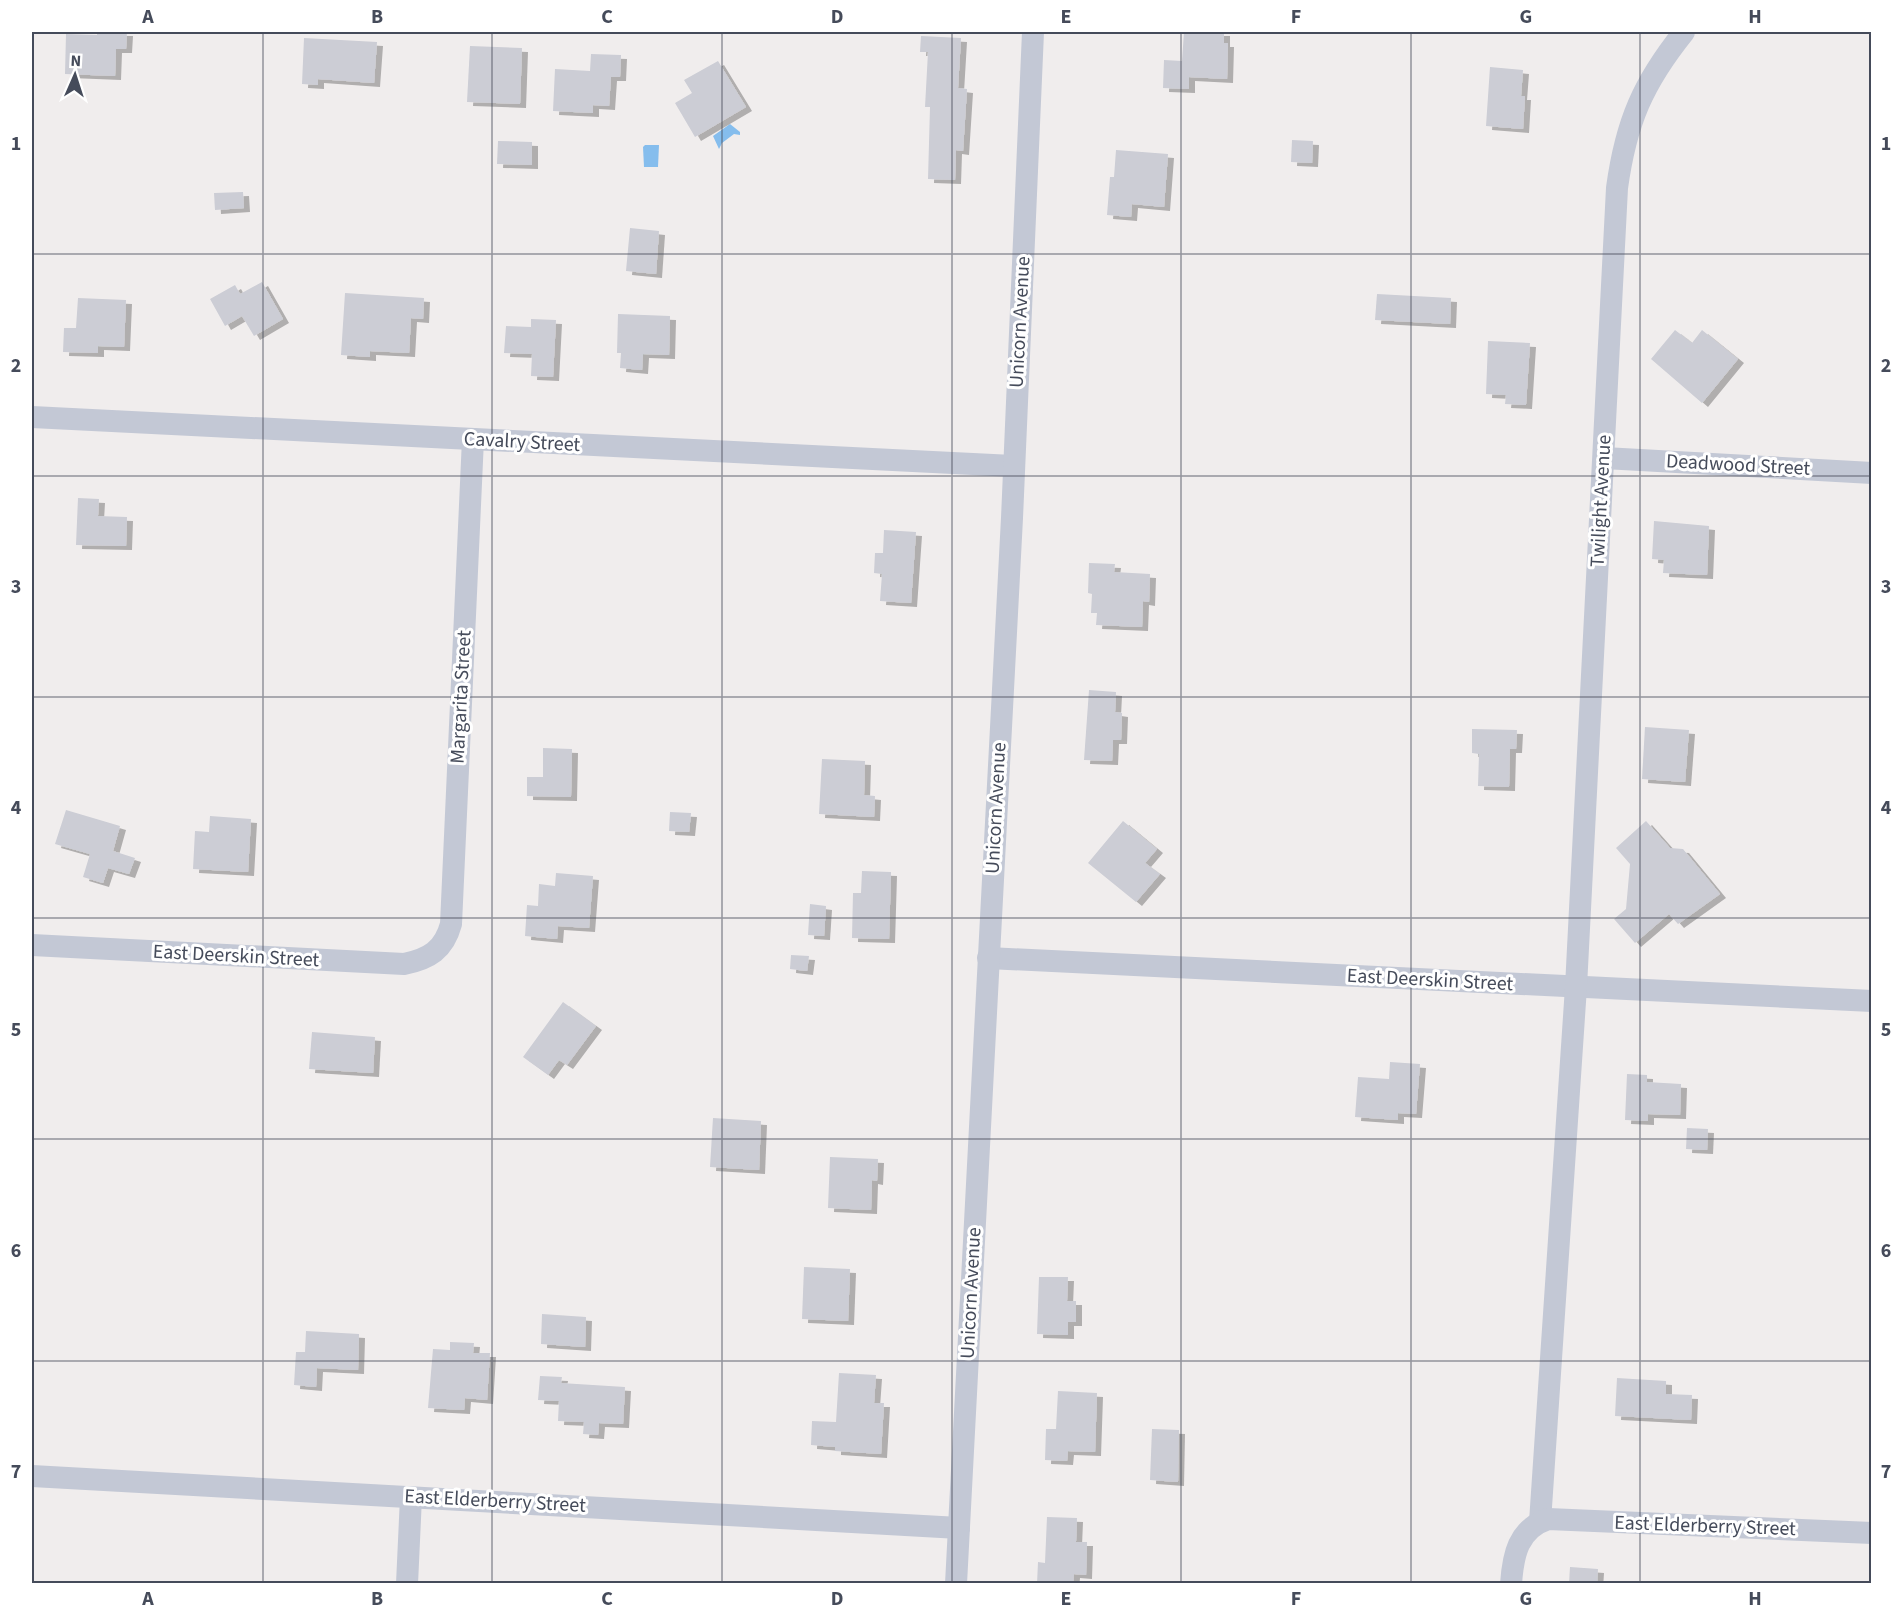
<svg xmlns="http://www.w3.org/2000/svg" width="1903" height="1615" font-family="'Source Sans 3',sans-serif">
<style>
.water{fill:#85bded}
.building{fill:#cccdd5;filter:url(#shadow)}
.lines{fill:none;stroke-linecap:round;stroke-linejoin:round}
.minor{stroke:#c3c8d5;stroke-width:22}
.grid{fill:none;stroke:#454b5a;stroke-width:1.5;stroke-opacity:0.55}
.labels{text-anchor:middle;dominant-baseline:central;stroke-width:6;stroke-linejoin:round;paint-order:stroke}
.street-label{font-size:20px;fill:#454b5a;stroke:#fff}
.neatline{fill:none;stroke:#454b5a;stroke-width:2}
.grid-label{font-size:20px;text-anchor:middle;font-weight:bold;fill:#454b5a}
</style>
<defs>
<filter id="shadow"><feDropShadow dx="6" dy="4" stdDeviation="0" flood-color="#0004"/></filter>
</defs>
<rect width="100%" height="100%" fill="#f0eded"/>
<g class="water">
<path d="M730,124l10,8v3l-6,-1 -12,9 -3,6 -6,-13z"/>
<path d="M645,145h14l-1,22h-14l-1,-20z"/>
</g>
<g class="building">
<path d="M97,32h30l-1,17h-10l-1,27 -50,-2 1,-40 31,1z"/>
<path d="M1184,32h40v11h4l-1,36 -38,-2v12l-26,-1 1,-28 18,1z"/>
<path d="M921,36l40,2 -3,50 9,1 -4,62 -7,-1 -1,30 -27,-1 2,-72h-5l3,-55h-8z"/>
<path d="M304,38l73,4 -3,41 -56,-4v6l-16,-1z"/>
<path d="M470,46l52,2 -2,56 -53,-2z"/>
<path d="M591,54l30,1 -1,22h-9l-2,29 -16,-1v8l-40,-2 2,-42 35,2z"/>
<path d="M718,61l28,46 -51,30 -20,-34 17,-10 -8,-13z"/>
<path d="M1490,67l33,3 -2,26h4l-2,33 -37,-3z"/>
<path d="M1292,140l21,1 -1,22 -21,-1z"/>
<path d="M498,141l34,1v23l-35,-1z"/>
<path d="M1116,150l52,4 -4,53 -32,-3 -1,13 -24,-2 3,-38h4z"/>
<path d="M243,192l1,16 -29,2 -1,-17z"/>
<path d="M630,228l29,3 -3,43 -30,-3z"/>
<path d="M262,282l21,37 -29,17 -12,-20 -17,10 -15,-27 25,-14 5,9z"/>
<path d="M345,293l79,5 -1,21 -12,-1 -2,35 -39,-2v6l-29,-2z"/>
<path d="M1377,294l74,4 -1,26 -75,-4z"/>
<path d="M78,298l48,2 -2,47 -26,-1v7l-35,-1 1,-24h12z"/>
<path d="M618,314l52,2 -1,39 -26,-1 -1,16 -22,-2 1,-15h-4z"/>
<path d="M531,319l25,1 -3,57 -22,-1 1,-22 -28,-1 2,-27 25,1z"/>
<path d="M1675,330l17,13 10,-13 36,29 -36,44 -51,-44z"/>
<path d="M1488,341l42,2 -4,62 -21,-1 1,-9 -20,-1z"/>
<path d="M78,498l21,1 -1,17 29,1 -1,29 -50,-1z"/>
<path d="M1654,521l55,5 -2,49 -44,-2 1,-13 -12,-1z"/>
<path d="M884,530l32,2 -5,71 -31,-2 2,-27 -8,-1 1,-20h8z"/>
<path d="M1089,563l26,1 -1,8 36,2 -1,28 -6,-1 -1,26 -46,-2 1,-12h-6l1,-19 -4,-1z"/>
<path d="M1089,690l27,2 -1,20 7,1 -1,27h-8l-1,21 -28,-1z"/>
<path d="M1645,727l44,3 -4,52 -43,-3z"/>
<path d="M1472,729l45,1 -1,19h-6l-1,38 -31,-1 1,-32 -7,-1z"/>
<path d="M543,748l29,1 -1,48 -44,-1v-19h16z"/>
<path d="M822,759l43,2 -1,34 11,1 -1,21 -55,-3z"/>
<path d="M66,810l54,16 -7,25 22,7 -6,16 -21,-6 -5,15 -20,-6 7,-23 -35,-10z"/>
<path d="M670,812l21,1 -2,19 -20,-1z"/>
<path d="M210,816l41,3 -3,53 -55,-3 2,-38 14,1z"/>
<path d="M1123,821l34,28 -12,14 15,11 -24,28 -48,-39z"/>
<path d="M1646,821l24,27 13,1 37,45 -42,30 -9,-10 -34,29 -21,-24 12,-10 4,-45 -14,-16z"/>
<path d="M862,871l29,1 -2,67 -37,-1 1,-45h8z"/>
<path d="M556,873l37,3 -4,52 -31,-2 -1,13 -32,-3 2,-31 11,1 1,-22 16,2z"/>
<path d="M810,904l16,2 -2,30 -16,-1z"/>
<path d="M791,955l18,1 -2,15 -17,-2z"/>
<path d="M563,1002l33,24 -29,39 -8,-5 -11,15 -25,-18z"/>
<path d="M312,1032l63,5 -2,36 -64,-4z"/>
<path d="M1390,1062l30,2 -4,50 -18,-1v7l-43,-3 3,-40 31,2z"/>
<path d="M1627,1074l20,1v7l34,2 -1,31 -32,-1v7l-23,-1z"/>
<path d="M713,1118l48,3 -2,49 -49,-3z"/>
<path d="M1687,1128l21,1 -1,21 -21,-1z"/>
<path d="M830,1157l48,2 -1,22 -5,-1 -1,30 -43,-2z"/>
<path d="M804,1267l46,2 -2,52 -46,-2z"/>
<path d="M1039,1277h29l-1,24h9v21h-8v13l-31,-1z"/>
<path d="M542,1314l44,3 -1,30 -44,-3z"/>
<path d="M306,1331l53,3 -1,36 -41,-2 -1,19 -22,-2 2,-33h9z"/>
<path d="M450,1342l24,1 -1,10h17l-3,47 -22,-2 -1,12 -36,-2 5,-59 17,1z"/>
<path d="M839,1373l37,2 -2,28h10l-3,51 -46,-3v-4l-24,-2 1,-24 24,1z"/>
<path d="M540,1376l22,1 -1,6 64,4 -2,37 -24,-1 -1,12 -15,-1 1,-12 -26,-1 1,-20 -21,-1z"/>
<path d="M1617,1378l49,3v13l26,1 -1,25 -76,-4z"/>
<path d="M1058,1391l39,2 -2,59 -27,-1 -1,10 -22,-1 1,-31h10z"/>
<path d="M1152,1429l27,1 -1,52 -28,-2z"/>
<path d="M1047,1517l30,1 -1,24h11l-1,33 -12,-1 -1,10h-36l1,-22 7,1z"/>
<path d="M1570,1567l28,2 -1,15h-28z"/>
</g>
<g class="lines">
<g class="minor">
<path d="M32,417l981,49"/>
<path d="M1604,458l268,15"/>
<path d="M32,945l372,19c25,-5 40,-14 47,-40l22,-485"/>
<path d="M988,958l884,43"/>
<path d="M32,1476l927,52"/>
<path d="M1540,1522l36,-535 41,-799c9,-66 26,-105 67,-156"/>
<path d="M407,1584l4,-87"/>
<path d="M956,1584l56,-1066 21,-486"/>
<path d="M1511,1584c2,-29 7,-55 37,-65l324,14"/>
</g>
</g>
<path class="grid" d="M263,32v1552M492,32v1552M722,32v1552M952,32v1552M1181,32v1552M1411,32v1552M1640,32v1552M32,254h1840M32,476h1840M32,697h1840M32,918h1840M32,1139h1840M32,1361h1840"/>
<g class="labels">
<g class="street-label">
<text transform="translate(1020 322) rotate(-87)">Unicorn Avenue</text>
<text transform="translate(522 442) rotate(3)">Cavalry Street</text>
<text transform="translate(1738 465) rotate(3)">Deadwood Street</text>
<text transform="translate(1601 501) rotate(-87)">Twilight Avenue</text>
<text transform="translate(461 697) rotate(-87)">Margarita Street</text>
<text transform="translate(996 808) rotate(-87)">Unicorn Avenue</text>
<text transform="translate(236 956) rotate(3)">East Deerskin Street</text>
<text transform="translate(1430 980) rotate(3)">East Deerskin Street</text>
<text transform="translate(971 1293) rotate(-87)">Unicorn Avenue</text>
<text transform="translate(495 1501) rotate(3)">East Elderberry Street</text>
<text transform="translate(1705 1526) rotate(2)">East Elderberry Street</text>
</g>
</g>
<rect width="1903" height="1615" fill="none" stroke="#ffffff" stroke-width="66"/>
<g transform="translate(75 75) rotate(3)" stroke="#ffffff" stroke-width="4.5" paint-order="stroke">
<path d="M0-4.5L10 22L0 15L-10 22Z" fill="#454b5a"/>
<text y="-9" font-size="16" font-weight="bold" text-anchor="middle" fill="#454b5a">N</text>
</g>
<rect x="33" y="33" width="1837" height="1549" class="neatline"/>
<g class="grid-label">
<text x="148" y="23">A</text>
<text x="377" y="23">B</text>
<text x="607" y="23">C</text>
<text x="837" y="23">D</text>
<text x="1066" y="23">E</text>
<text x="1296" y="23">F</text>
<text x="1526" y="23">G</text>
<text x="1755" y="23">H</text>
<text x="16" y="150">1</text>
<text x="1886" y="150">1</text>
<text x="16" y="372">2</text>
<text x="1886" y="372">2</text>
<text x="16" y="593">3</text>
<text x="1886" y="593">3</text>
<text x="16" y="814">4</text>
<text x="1886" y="814">4</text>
<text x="16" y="1036">5</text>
<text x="1886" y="1036">5</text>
<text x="16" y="1257">6</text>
<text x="1886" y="1257">6</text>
<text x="16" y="1478">7</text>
<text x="1886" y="1478">7</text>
<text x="148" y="1605">A</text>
<text x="377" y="1605">B</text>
<text x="607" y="1605">C</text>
<text x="837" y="1605">D</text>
<text x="1066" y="1605">E</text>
<text x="1296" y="1605">F</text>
<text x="1526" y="1605">G</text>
<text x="1755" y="1605">H</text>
</g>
</svg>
